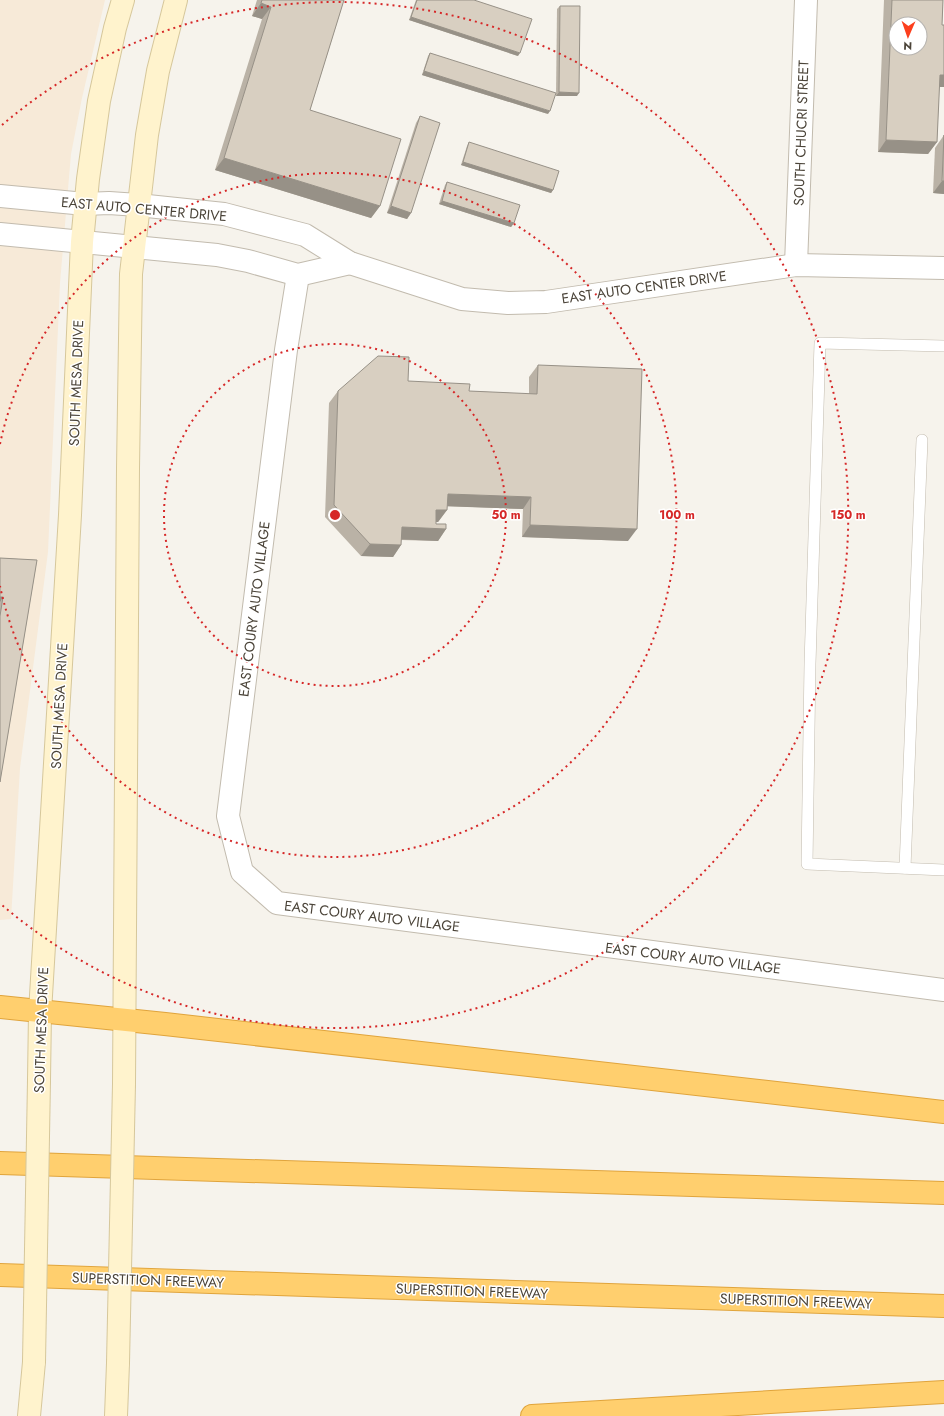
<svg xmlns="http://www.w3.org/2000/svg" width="944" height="1416" font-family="Jost,sans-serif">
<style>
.commercial{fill:#f7ead8}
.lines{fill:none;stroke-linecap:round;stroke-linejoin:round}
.lane-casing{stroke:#c2bbae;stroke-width:12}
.street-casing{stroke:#c2bbae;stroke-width:24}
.secondary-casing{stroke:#d6c79b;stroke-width:24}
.highway-casing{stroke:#e0a43c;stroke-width:24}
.lane{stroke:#fff;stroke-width:11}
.street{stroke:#fff;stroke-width:22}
.secondary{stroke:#fff3cd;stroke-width:22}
.highway{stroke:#ffcf6e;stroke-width:22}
.secondary-bridge-casing{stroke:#d6c79b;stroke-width:24;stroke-linecap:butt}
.secondary-bridge{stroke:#fff3cd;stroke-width:22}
.wall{fill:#bab2a6}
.shaded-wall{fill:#979187}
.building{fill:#d8cfc1;stroke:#979187;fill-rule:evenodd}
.ring{fill:none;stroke:#d62828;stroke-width:2;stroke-dasharray:2 4}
.labels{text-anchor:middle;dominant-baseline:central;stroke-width:3;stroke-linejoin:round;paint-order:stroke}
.street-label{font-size:14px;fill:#4b4439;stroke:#fff}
.centre{fill:#d62828;stroke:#fff;stroke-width:2}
.ring-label{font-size:12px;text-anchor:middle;font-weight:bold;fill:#d62828;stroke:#fff;stroke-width:3;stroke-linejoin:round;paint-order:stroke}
</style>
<rect width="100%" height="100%" fill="#f6f3ec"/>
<path class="commercial" d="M0,0h105l-23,98 -11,56 -11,129 -12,269 -28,216 -9,151 -11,1z"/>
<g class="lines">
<g class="lane-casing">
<g id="lane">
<path d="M944,346l-124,-3 -10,321 -3,200 137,6"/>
<path d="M905,868l17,-428"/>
</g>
</g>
<g class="street-casing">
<g id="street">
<path d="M0,196l85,8 24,-1 29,2 86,9 81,21 45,28 112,36 46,4 38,-1 250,-37 148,3"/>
<path d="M0,234l217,21 31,6 50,14 52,-12"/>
<path d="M796,265l10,-265"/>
<path d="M298,275l-12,75 -58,466 14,56 35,31 667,87"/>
</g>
</g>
<g class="secondary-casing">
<g id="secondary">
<path d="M39,1080l1,-68 30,-497 12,-273 6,-63 11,-78 16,-73 8,-28"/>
<path d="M124,1084l4,-616 3,-194 16,-139 11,-64 18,-71"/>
<path d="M29,1416l5,-54"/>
<path d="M116,1416l2,-53"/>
</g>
</g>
<g class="highway-casing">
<g id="highway">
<path d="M0,1007l165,17 779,88"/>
<path d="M0,1163l944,30"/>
<path d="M0,1275l944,31"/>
<path d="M532,1416l412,-24"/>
</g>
</g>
<use href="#lane" class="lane"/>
<use href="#street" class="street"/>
<use href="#secondary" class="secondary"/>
<use href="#highway" class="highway"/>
<g class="secondary-bridge-casing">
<g id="secondary-bridge">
<path d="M34,1362l5,-282"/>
<path d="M118,1363l6,-279"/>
</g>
</g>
<use href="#secondary-bridge" class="secondary-bridge"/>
</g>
<g class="wall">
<path d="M257,0h87l-34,110 70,96 -9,12 -156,-48 47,-151 -10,-3z"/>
<path d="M416,0h58l44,56 -109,-36z"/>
<path d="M884,0h59l-1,25 2,62h-5l-2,55 -9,12 -50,-2z"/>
<path d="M560,6l17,90h-21l1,-87z"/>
<path d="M430,53l118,61 -126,-39 6,-19z"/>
<path d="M420,116l-9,97 -4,6 -20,-6 29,-90z"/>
<path d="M944,135v59l-11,-1 2,-45z"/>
<path d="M469,142l84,48 -2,3 -90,-28 6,-19z"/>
<path d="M447,182l67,41 -3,4 -72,-23 6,-19z"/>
<path d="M538,365l90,176 -106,-4 1,-28 -76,-3v4l-9,12h-2v2l10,5 -8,12 -37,-1v5l-8,12 -32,-1 -36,-39 4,-114 9,-12 70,-10 61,10 60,3v-17z"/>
<path d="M0,558l37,2 -37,222z"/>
</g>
<g class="shaded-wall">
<path d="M261,3l10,4 -9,12 -10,-3z"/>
<path d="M411,17l109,36 -2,3 -109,-36z"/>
<path d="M424,71l126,40 -2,3 -126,-39z"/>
<path d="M940,75h4v12h-13z"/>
<path d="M559,92l20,1 -2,3h-21z"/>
<path d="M886,140l51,2 -9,12 -50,-2z"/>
<path d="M224,158l156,48 -9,12 -156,-48z"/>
<path d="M463,162l90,28 -2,3 -90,-28z"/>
<path d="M942,181h2v13l-11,-1z"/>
<path d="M442,201l72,22 -3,4 -72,-23z"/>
<path d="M391,206l20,7 -4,6 -20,-6z"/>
<path d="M448,494l83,3 -8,12 -84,-3z"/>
<path d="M436,510h11l-9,12h-10z"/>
<path d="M530,525l107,4 -9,12 -106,-4z"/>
<path d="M402,527l44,2 -8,12 -45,-2z"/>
<path d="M370,544l31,1 -8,12 -32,-1z"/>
<path d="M0,597h3l-3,5z"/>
</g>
<g class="building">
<path d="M262,0h82l-34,110 91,29 -21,67 -156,-48 47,-151 -10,-4z"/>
<path d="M417,0h57l58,19 -12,34 -109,-36z"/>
<path d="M892,0h51l-1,25h2v50h-4l-3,67 -51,-2zM896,24h24v24h-24z"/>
<path d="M560,6h20l-1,87 -20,-1z"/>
<path d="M430,53l126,40 -6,18 -126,-40z"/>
<path d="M420,116l20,7 -29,90 -20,-7z"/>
<path d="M944,135v46h-2z"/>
<path d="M469,142l90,29 -6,19 -90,-28z"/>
<path d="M447,182l73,23 -6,18 -72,-22z"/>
<path d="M378,356l31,1 -1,24 62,3 -1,7 68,3 1,-29 104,4 -5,160 -107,-4 1,-28 -83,-3 -1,16h-11v14h10v5l-44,-2 -1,18 -31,-1 -36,-39 4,-114z"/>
<path d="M0,558l37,2 -37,222v-166l3,-19h-3z"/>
</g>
<g class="ring">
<circle cx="335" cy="515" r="171"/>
<path d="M0 444A342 342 0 1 1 0 586"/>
<path d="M2 125A513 513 0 1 1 2 905"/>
</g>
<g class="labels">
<g class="street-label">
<text transform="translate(801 133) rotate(-88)">SOUTH CHUCRI STREET</text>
<text transform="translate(144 209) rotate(5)">EAST AUTO CENTER DRIVE</text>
<text transform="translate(644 287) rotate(-8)">EAST AUTO CENTER DRIVE</text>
<text transform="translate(76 383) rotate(-88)">SOUTH MESA DRIVE</text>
<text transform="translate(254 609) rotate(-83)">EAST COURY AUTO VILLAGE</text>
<text transform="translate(59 706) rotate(-87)">SOUTH MESA DRIVE</text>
<text transform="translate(372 916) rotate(7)">EAST COURY AUTO VILLAGE</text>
<text transform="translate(693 958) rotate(7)">EAST COURY AUTO VILLAGE</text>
<text transform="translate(41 1030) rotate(-88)">SOUTH MESA DRIVE</text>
<text transform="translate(148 1280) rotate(2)">SUPERSTITION FREEWAY</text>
<text transform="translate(472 1291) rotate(2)">SUPERSTITION FREEWAY</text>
<text transform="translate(796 1301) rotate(2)">SUPERSTITION FREEWAY</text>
</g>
</g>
<circle cx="335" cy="515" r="6" class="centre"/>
<g class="ring-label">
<text x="506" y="519">50 m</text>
<text x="677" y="519">100 m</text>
<text x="848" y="519">150 m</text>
</g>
<g transform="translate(908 36) rotate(182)"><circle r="19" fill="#ffffff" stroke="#b7b4b0"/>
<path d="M0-3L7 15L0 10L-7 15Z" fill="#fc3f1d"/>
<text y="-6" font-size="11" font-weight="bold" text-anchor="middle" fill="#4b4439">N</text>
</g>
</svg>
